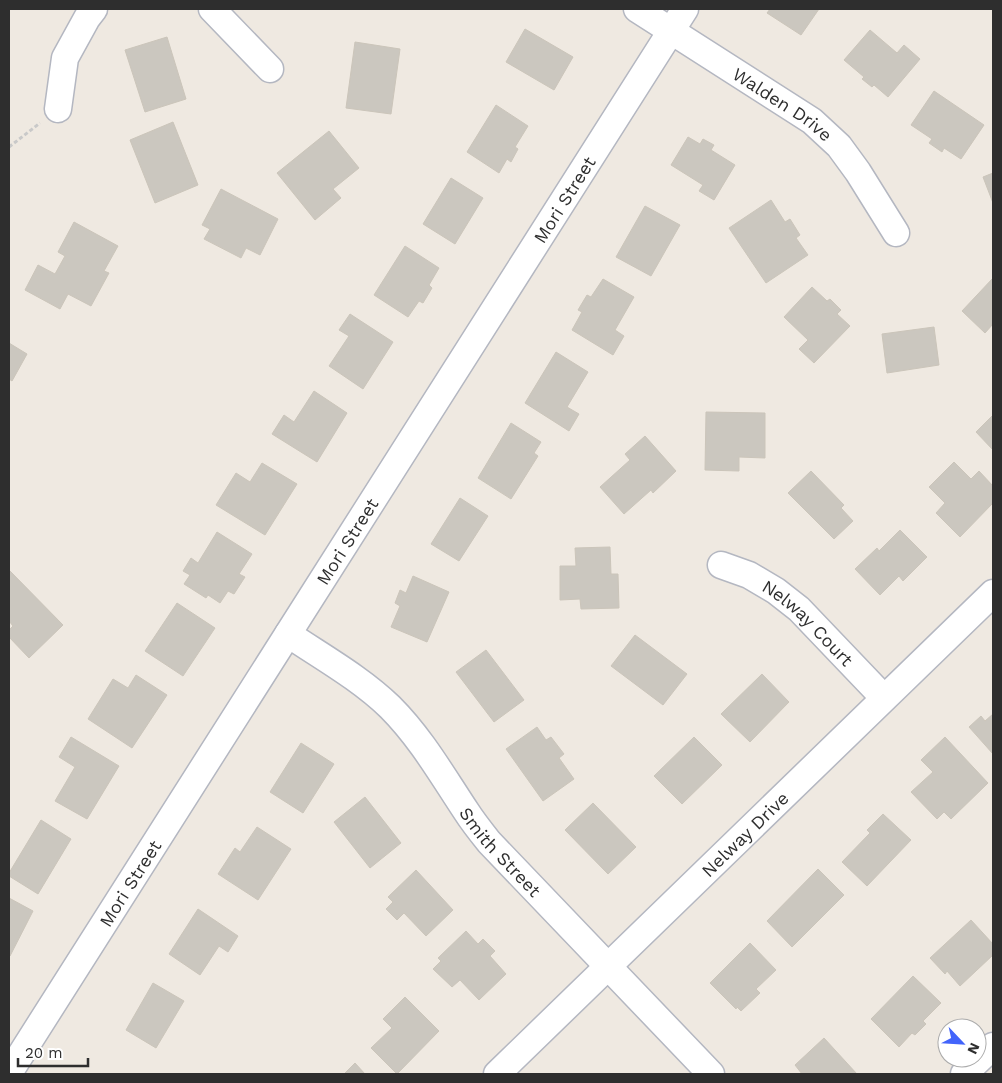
<svg xmlns="http://www.w3.org/2000/svg" width="1002" height="1083" font-family="'Work Sans',sans-serif">
<style>
.building{fill:#cbc7bf;stroke:#cbc5ba}
.lines{fill:none;stroke-linecap:round;stroke-linejoin:round}
.street-casing{stroke:#b4b7c1;stroke-width:29}
.path{stroke:#c9c9c9;stroke-width:3;stroke-dasharray:4 2.5;stroke-linecap:butt}
.street{stroke:#fff;stroke-width:26}
.labels{text-anchor:middle;dominant-baseline:central;stroke-width:4;stroke-linejoin:round;paint-order:stroke}
.street-label{font-size:18px;fill:#2e2e2e;stroke:#fff}
</style>
<rect width="100%" height="100%" fill="#efe9e1"/>
<g class="building">
<path d="M770,9h49l-18,26 -34,-22z"/>
<path d="M525,29l48,28 -19,33 -48,-28z"/>
<path d="M870,30l27,23 7,-8 16,14 -32,38 -14,-12 -2,2 -10,-8 2,-2 -20,-17z"/>
<path d="M167,37l19,62 -41,13 -20,-62z"/>
<path d="M355,42l45,7 -9,65 -45,-6z"/>
<path d="M934,91l50,34 -23,34 -17,-11 -2,4 -13,-9 3,-4 -21,-14z"/>
<path d="M496,105l32,21 -13,21 3,2 -7,13 -4,-3 -8,14 -32,-21z"/>
<path d="M173,122l25,63 -43,18 -25,-63z"/>
<path d="M329,131l30,37 -26,21 8,9 -26,22 -38,-47z"/>
<path d="M688,137l12,7 3,-5 11,6 -3,5 24,15 -21,35 -15,-9 4,-6 -32,-20z"/>
<path d="M993,173v30l-10,-26z"/>
<path d="M451,178l32,20 -28,46 -32,-20z"/>
<path d="M221,189l57,30 -18,36 -14,-7 -5,10 -37,-19 6,-10 -8,-4z"/>
<path d="M771,200l14,22 5,-3 10,16 -4,3 12,17 -42,28 -37,-55z"/>
<path d="M645,206l35,19 -29,51 -35,-19z"/>
<path d="M74,222l44,24 -14,25 5,2 -18,33 -23,-12 -8,15 -35,-19 13,-25 17,9 10,-18 -7,-4z"/>
<path d="M405,246l34,22 -10,17 3,3 -9,15 -4,-2 -11,16 -34,-22z"/>
<path d="M993,278v46l-8,9 -23,-22z"/>
<path d="M603,279l31,18 -19,33 9,6 -11,19 -41,-25 10,-18 -4,-2 9,-15 4,2z"/>
<path d="M812,287l15,14 3,-2 11,11 -4,4 13,12 -36,37 -15,-14 9,-9 -24,-23z"/>
<path d="M350,314l43,28 -30,47 -34,-23 20,-30 -10,-6z"/>
<path d="M934,327l5,38 -52,8 -5,-39z"/>
<path d="M9,343l18,11 -15,27 -3,-2z"/>
<path d="M556,352l32,20 -21,35 12,7 -10,17 -44,-28z"/>
<path d="M314,391l33,22 -30,49 -45,-28 12,-19 10,7z"/>
<path d="M706,412l59,1v45l-26,-1v14l-34,-1z"/>
<path d="M993,415v35l-17,-18z"/>
<path d="M511,423l30,19 -7,11 4,3 -27,43 -33,-21z"/>
<path d="M645,436l31,35 -23,22 -2,-3 -27,24 -24,-27 30,-27 -5,-6z"/>
<path d="M954,462l17,17 8,-8 14,15v17l-33,34 -24,-24 9,-10 -16,-16z"/>
<path d="M262,463l35,21 -32,51 -49,-30 20,-32 14,9z"/>
<path d="M811,471l33,34 -3,3 12,13 -19,18 -46,-46z"/>
<path d="M460,498l28,18 -29,45 -28,-17z"/>
<path d="M900,530l27,27 -24,24 -4,-5 -19,19 -25,-26 22,-21 2,3z"/>
<path d="M217,532l35,22 -13,20 6,3 -11,17 -6,-3 -8,12 -12,-8 -2,3 -22,-14 6,-9 -7,-4 8,-13 7,5z"/>
<path d="M610,547l1,27h7l1,34 -38,1 -1,-10 -20,1v-34h16l-1,-18z"/>
<path d="M9,570l54,55 -34,33 -20,-21v-7l4,-4 -4,-5z"/>
<path d="M413,576l36,16 -22,50 -36,-15 9,-21 -5,-3 5,-13 6,3z"/>
<path d="M177,603l38,25 -32,48 -38,-25z"/>
<path d="M635,635l52,39 -24,31 -52,-39z"/>
<path d="M486,650l38,50 -30,22 -38,-50z"/>
<path d="M762,674l27,28 -39,40 -29,-28z"/>
<path d="M136,675l31,20 -35,53 -44,-29 25,-40 15,9z"/>
<path d="M993,714v40l-24,-27 12,-11 4,5z"/>
<path d="M537,727l9,13 5,-3 13,17 -5,4 15,21 -31,22 -37,-52z"/>
<path d="M71,737l48,29 -32,53 -32,-18 20,-34 -16,-10z"/>
<path d="M694,737l28,28 -40,39 -28,-28z"/>
<path d="M945,737l43,46 -37,36 -7,-7 -7,7 -26,-27 22,-20 -12,-12z"/>
<path d="M301,743l33,21 -31,49 -33,-21z"/>
<path d="M365,797l36,46 -31,25 -36,-46z"/>
<path d="M593,803l43,44 -28,27 -43,-44z"/>
<path d="M883,814l28,26 -44,46 -25,-24 28,-29 -3,-3z"/>
<path d="M41,820l30,19 -33,55 -29,-18v-3z"/>
<path d="M257,827l34,22 -33,51 -40,-26 17,-26 5,4z"/>
<path d="M818,869l26,26 -52,52 -25,-26z"/>
<path d="M416,870l37,40 -27,26 -22,-23 -7,7 -11,-11 7,-7 -5,-5z"/>
<path d="M9,898l24,13 -23,45h-1z"/>
<path d="M198,909l40,27 -10,16 -9,-6 -19,29 -31,-21z"/>
<path d="M971,920l22,24v11l-33,31 -13,-15 -2,3 -15,-16z"/>
<path d="M466,931l12,13 5,-5 12,12 -5,5 16,18 -27,26 -19,-20 -8,7 -19,-18 8,-8 -3,-3z"/>
<path d="M750,943l26,27 -20,19 4,4 -19,18 -4,-4 -1,2 -26,-26z"/>
<path d="M913,976l28,27 -18,18 3,3 -11,11 -3,-2 -13,14 -28,-28z"/>
<path d="M153,983l31,18 -28,47 -30,-18z"/>
<path d="M405,997l34,34 -42,43 -26,-26 21,-20 -9,-9z"/>
<path d="M824,1038l33,36h-55l-7,-9z"/>
<path d="M355,1063l10,11h-21z"/>
</g>
<g class="lines">
<g class="street-casing">
<g id="street">
<path d="M212,9l58,60"/>
<path id="s1" d="M637,9l175,112 27,25 19,26 38,61"/>
<path d="M58,109l7,-51 22,-40 7,-9"/>
<path id="s2" d="M721,565l28,10 27,16 23,18 85,89"/>
<path id="s3" d="M288,634c34,23 72,44 102,73 31,31 52,68 76,104 7,11 15,21 23,31l222,232"/>
<path id="s4" d="M9,1073l676,-1064"/>
<path id="s5" d="M497,1074l496,-481"/>
<path d="M964,1074l29,-28"/>
</g>
</g>
<path class="path" d="M9,147l31,-24"/>
<use href="#street" class="street"/>
</g>
<g class="labels">
<g class="street-label">
<text stroke="none"><textPath href="#s1" startOffset="174">Walden Drive</textPath></text>
<text stroke="none"><textPath href="#s4" startOffset="1035">Mori Street</textPath></text>
<text stroke="none"><textPath href="#s4" startOffset="630">Mori Street</textPath></text>
<text stroke="none"><textPath href="#s2" startOffset="106">Nelway Court</textPath></text>
<text stroke="none"><textPath href="#s5" startOffset="345">Nelway Drive</textPath></text>
<text stroke="none"><textPath href="#s3" startOffset="308">Smith Street</textPath></text>
<text stroke="none"><textPath href="#s4" startOffset="225">Mori Street</textPath></text>
</g>
</g>
<rect width="1002" height="1083" fill="none" stroke="#2e2e2e" stroke-width="20"/>
<g transform="translate(962 1043) rotate(115)"><circle r="24" fill="#ffffff" stroke="#ababab"/>
<path d="M0-4L9 19L0 12L-9 19Z" fill="#4264fb"/>
<text y="-8" font-size="14" font-weight="bold" text-anchor="middle" fill="#2e2e2e">N</text>
</g>
<path d="M18 1058v8h70v-8" fill="none" stroke="#2e2e2e" stroke-width="2.5"/>
<text x="25" y="1058" font-size="15" fill="#2e2e2e" stroke="#ffffff" stroke-width="4" paint-order="stroke">20 m</text>
</svg>
